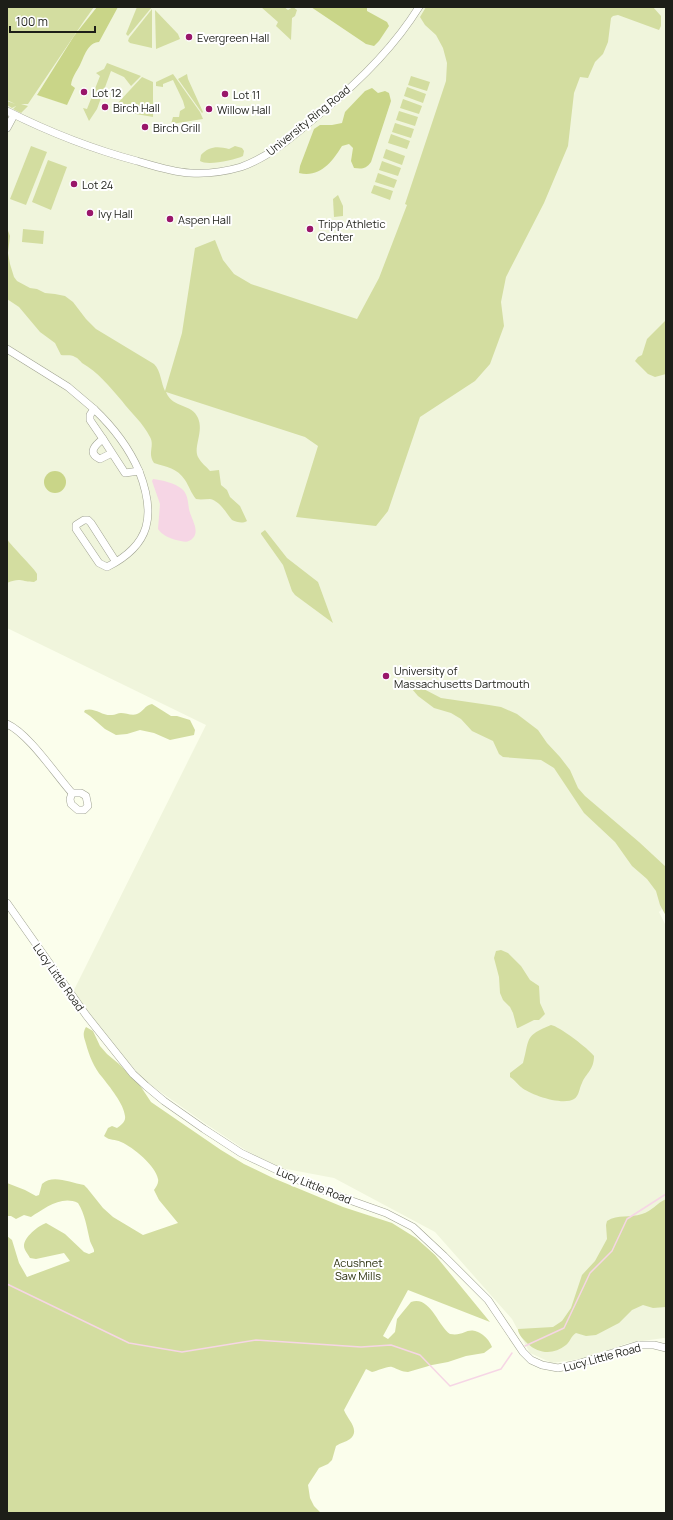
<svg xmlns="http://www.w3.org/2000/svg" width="673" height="1520" font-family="Manrope,sans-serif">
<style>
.built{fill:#f0f5dc}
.green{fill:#d3dda0}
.forest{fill:#c9d588}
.water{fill:#f6d6e5}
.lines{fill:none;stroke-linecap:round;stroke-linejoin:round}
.stream{stroke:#f6d6e5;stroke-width:1.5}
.minor-casing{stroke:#9fa291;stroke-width:8}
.minor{stroke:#fff;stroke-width:7}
.poi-dot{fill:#99166a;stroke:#fff;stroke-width:1.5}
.labels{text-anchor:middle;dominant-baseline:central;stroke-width:4;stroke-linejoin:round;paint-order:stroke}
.poi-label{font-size:11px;fill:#1d1e18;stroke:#fff;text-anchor:start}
.street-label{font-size:11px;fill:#1d1e18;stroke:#fff}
.park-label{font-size:11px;fill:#2b300e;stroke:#fff}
</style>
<rect width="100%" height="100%" fill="#fbfeec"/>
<path class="built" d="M7,7h659v898l-7,7 7,14v413l-2,-1 -36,5 -42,15 -34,5 -22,-10 -18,-34 -77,-87 -101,-54 -53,-10 -34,-17 -41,-27 -61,-43 -38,-43 -34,-46 133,-267 -199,-97z"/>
<g class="green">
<path d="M7,7h87l-10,14 -56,83h-7l7,2 -7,7 -8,-4 3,-3 -4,2 -5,-3v-4l8,3 -8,-4z"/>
<path d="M137,7h15l-24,29 -2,-2z"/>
<path d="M261,7h23l4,3 5,-3 4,3 -2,6 -3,2 -1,22 -15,-14 2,-4z"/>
<path d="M426,7h227l8,9v10l-2,4 -41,-15 -5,1 -2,2 -3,24 -5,12 -8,8 -7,16 -8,-1 -6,16 -6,53 -24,57 -38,74 -5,25 3,24 -14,38 -15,17 -55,36 -32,94 -12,15 -80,-9 22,-71 -13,-9 -139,-45c7,17 26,11 32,26 6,14 -5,29 0,39 3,6 8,9 12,14l9,-1 2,15 6,5 3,7 10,9 7,15c-5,3 -10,1 -15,-1 -6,-7 -12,-19 -22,-21 -5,0 -9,1 -14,0 -5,-6 -7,-13 -11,-19 -8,-12 -18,-13 -31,-17 -7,-10 1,-17 -4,-26 -7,-14 -19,-24 -28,-36 -12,-14 -24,-29 -40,-38 -2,-2 -4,-5 -7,-6 -5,-3 -9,-1 -14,-2l-6,-12 -15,-11 -21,-25 -12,-8v-71l3,8 -2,17 2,11 4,13 3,4 13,7 7,1 8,4 10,1 10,2 8,6 13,17 10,10 58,35c7,7 7,19 11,27l17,-58 13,-85 20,-8 8,20 11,14 17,10 106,35 22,-41 28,-73 -2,-1 41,-123 1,-18 -4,-15 -7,-13 -11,-10 -5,-8z"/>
<path d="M152,9v39l-22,-5 -2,-2 1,-3z"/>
<path d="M155,10l23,24 2,5 -24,10z"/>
<path d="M107,63l34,13 -10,10 -7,-9 -13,-6 -14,38 -8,12 -6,-13 4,1 13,-33 -4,-3 8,-4z"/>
<path d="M173,74l27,38 3,7 -32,5 2,-7h6l1,-6 5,-3 -2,-7 -10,-21 -10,4v3l-7,-1v-4z"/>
<path d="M187,74l1,5 15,33 -1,1 -24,-34z"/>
<path d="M411,76l19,6 -3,9 -19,-6z"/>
<path d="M142,77l11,5v35l-40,-7 3,-5z"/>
<path d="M407,87l19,7 -3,9 -19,-7z"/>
<path d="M403,99l19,7 -3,8 -19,-6z"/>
<path d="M399,111l19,6 -3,9 -19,-6z"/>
<path d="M395,123l19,6 -3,9 -19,-6z"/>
<path d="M391,134l19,7 -3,8 -19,-6z"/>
<path d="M31,146l16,6 -21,53 -16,-6z"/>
<path d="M235,146l7,2 2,3 -1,5c-8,4 -36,10 -43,5l1,-6c8,-9 17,-9 28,-6z"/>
<path d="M386,149l19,7 -3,9 -19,-7z"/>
<path d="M48,160l19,7 -16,43 -19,-8z"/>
<path d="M382,161l19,7 -3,8 -19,-6z"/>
<path d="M378,173l19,7 -3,8 -19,-6z"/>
<path d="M374,185l19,6 -3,9 -19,-7z"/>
<path d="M338,195l5,11v10l-9,1 -1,-18z"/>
<path d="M23,229l21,2 -1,13 -21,-2z"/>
<path d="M666,320v54l-11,3 -7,-3 -13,-13 3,-4 4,-2 5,-16z"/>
<path d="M265,530l22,28 31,24 15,41 -38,-28 -3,-4 -9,-26 -22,-31v-1z"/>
<path d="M7,539c4,7 30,32 30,35 0,0 0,6 0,6l-3,2c-13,0 -13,-5 -27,1z"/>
<path d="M418,686l23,12 48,7 12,2 16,7 21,16 9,13 13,14 10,13 8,18 7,8 54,46 27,25v49l-6,-11 -4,-14 -9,-12 -15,-13 -17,-24 -31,-29 -30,-45 -13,-8 -38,-3 -4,-3 -6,-13 -21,-10 -11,-12 -10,-6 -17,-5 -16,-12 -6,-7z"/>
<path d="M152,704l19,12h6l13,4 5,10 -1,5 -24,5 -16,-7 -14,-3 -13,4 -11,1 -11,-6 -15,-13 -6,-4 1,-2c10,-3 17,6 27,5 3,0 6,-2 9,-2 5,0 11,3 16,1 6,-2 8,-9 15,-10z"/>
<path d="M501,950l7,3 13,13 9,14 9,6 1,17 5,11 -6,6h-5l-16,8h-1l-4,-15 -3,-6 -7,-7 -3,-7 -1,-16 -5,-19 2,-7z"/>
<path d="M551,1025c8,1 38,24 43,31 0,14 -8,17 -12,27 -3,6 -3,13 -8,16 -11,7 -44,-4 -53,-12 -4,-3 -6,-7 -11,-10v-4l13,-10c7,-25 1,-27 28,-38z"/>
<path d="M86,1027l7,4 7,15 7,8 12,10 20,20 12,18 70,48 23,14 29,14 70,29 49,16 24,15 19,17 55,67 -82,-32 -25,46 5,3 7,-7 2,-13 14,-17c19,-7 27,24 39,32 16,3 17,-10 33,1 4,3 7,7 9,12l-8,6 -18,3 -18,6 -16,3 -24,7c-6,0 -10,-3 -16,-5 -5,-1 -14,4 -20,5l-6,-3 -22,41c3,9 17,20 6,29 -4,3 -10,4 -14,7l-4,14 -4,4 -9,4 -11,17 2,13 4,8 7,7h-314v-277l5,4 7,23 8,14 43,-16 -6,-8 -28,6 -6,-1c-2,-4 -6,-8 -6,-12 0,-9 14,-20 22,-23l19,11 19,18 5,2 5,-2v-2c-1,-3 -3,-6 -4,-9 -3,-13 -5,-27 -12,-38 -17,-8 -34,6 -47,14l-7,-2 -8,4 -5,-3h-4v-33l18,7 11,6 3,-1 3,-11c11,-10 28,-1 42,1l3,3 16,20 10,9 30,18 35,-12 -19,-23 -5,-10c2,-3 5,-7 4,-11 -2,-13 -25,-32 -37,-37 -6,-3 -11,-1 -17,-6l4,-8 4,-2 5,2c4,-3 9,-6 8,-12 -1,-12 -16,-30 -23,-39 -8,-9 -13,-22 -16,-33 -2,-7 -4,-10 0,-17z"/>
<path d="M666,1199v108l-13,1 -10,-3 -11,5 -13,13 -23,12 -10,1 -10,-3c-5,3 -6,9 -10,12 -12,10 -27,9 -38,-1 -4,-4 -10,-9 -10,-15l35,-2 9,-6 9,-13 11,-33 13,-14 12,-22 -1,-14 1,-4c11,-7 23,-3 35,-7 10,-3 15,-11 24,-15z"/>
</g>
<g class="forest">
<path d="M97,7h21l-19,35c-11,0 -15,15 -19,23 -3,6 -8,12 -9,20l4,3 -8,17 -30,-10 37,-59z"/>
<path d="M311,7h56v4l20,11 2,4 -10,15 -5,5 -8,-2z"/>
<path d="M372,88l6,5 7,-2 4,2 2,8 -20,61c-5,7 -9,7 -17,6l-3,-7 2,-13 -4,-4 -7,2c-10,16 -22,32 -43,27l1,-7 14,-37 6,-4h12l10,-2 3,-11 20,-21z"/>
<circle cx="55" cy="482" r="11"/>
</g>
<path class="water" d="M153,479c9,1 22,4 29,10 6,5 6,14 7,20 2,10 11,21 4,29 -5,6 -11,3 -17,2 -7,-2 -14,-5 -18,-11l2,-25 -8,-23z"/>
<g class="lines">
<g class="stream">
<path d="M7,1284l122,59 53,9 74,-12 105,7 30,-2 29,10 30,31 51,-17 11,-16"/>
<path d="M525,1346l39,-18 26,-55 22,-22 15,-32 39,-25"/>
</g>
<g class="minor-casing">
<g id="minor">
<path d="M7,111c42,21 85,38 130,50 17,5 35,11 53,12 17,1 34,-1 51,-6 31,-11 57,-35 82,-56 37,-30 71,-64 96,-104"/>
<path d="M7,128l7,-13"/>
<path d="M7,349l61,38 26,22"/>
<path d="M103,439l-13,-19v-5l4,-6c18,17 35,39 45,62"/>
<path d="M112,453l-9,-14c-8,6 -16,14 -3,20l12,-6 13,20 14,-2c17,44 12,74 -32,96l-8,-4 -23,-34v-4l8,-5h4l3,3 25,39"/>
<path d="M7,724c22,10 48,50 65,69"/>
<path d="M72,793h9l5,3 2,10 -4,4h-6l-7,-6 -1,-5z"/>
<path d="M7,903l79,112 47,59 13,12 18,15 40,28 37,24 57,27 40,16 48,17 27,14 31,29 44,44 35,52 8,8 11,5 16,3 19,-4 61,-19h16l12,3"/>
</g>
</g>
<use href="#minor" class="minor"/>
</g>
<g class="poi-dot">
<circle cx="189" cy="37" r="4"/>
<circle cx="84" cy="92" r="4"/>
<circle cx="225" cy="94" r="4"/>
<circle cx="105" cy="107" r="4"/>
<circle cx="209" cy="109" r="4"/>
<circle cx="145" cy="127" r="4"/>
<circle cx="74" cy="184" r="4"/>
<circle cx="90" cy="213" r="4"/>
<circle cx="170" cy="219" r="4"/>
<circle cx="310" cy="229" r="4"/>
<circle cx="386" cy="676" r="4"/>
</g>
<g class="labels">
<g class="poi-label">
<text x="197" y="37">Evergreen Hall</text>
<text x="92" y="92">Lot 12</text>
<text x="233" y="94">Lot 11</text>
<text x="113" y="107">Birch Hall</text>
<text x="217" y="109">Willow Hall</text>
<text x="153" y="127">Birch Grill</text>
<text x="82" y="184">Lot 24</text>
<text x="98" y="213">Ivy Hall</text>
<text x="178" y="219">Aspen Hall</text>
<text x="318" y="223">Tripp Athletic<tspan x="318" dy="13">Center</tspan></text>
<text x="394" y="670">University of<tspan x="394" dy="13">Massachusetts Dartmouth</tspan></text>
</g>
<g class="street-label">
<text transform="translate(308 120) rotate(-39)">University Ring Road</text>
<text transform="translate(59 977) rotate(55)">Lucy Little Road</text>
<text transform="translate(314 1185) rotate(22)">Lucy Little Road</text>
<text transform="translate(602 1357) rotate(-15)">Lucy Little Road</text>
</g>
<g class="park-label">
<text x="358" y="1262">Acushnet<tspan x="358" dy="13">Saw Mills</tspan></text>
</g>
</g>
<rect width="673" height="1520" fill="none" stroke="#1d1e18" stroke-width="16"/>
<path d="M10 26v6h85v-6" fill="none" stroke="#1d1e18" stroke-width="2"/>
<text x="16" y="26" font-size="12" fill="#1d1e18" stroke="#ffffff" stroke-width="3" paint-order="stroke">100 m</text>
</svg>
